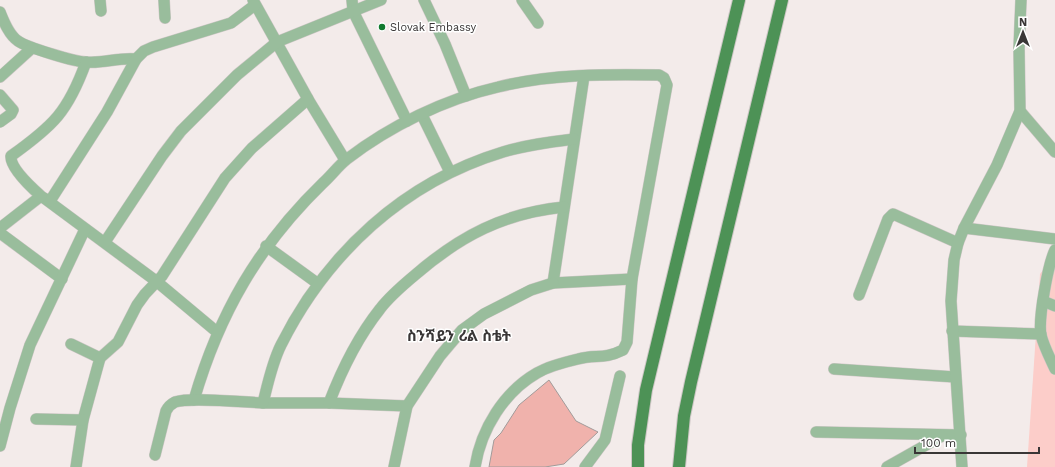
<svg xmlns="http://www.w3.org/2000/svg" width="1055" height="467" font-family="'Work Sans','Noto Sans Ethiopic',sans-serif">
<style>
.green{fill:#fccdc9}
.building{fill:#f0b2ac;stroke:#a29b9a}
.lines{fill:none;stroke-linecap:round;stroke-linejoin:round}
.minor-casing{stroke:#cec7c6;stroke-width:12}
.major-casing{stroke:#cec7c6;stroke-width:14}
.minor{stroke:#99bd9c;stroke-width:11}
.major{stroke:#4d9256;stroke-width:12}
.poi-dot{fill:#107a2e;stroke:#fff;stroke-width:1.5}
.labels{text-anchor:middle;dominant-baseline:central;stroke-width:3;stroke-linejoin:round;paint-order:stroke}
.poi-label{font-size:11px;fill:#393636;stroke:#fff;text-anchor:start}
.district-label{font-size:15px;font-weight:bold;fill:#393636;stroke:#fff}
</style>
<rect width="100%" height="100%" fill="#f3ebea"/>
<path class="green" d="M1055,255v212h-28l13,-193z"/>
<path class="building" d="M549,380l27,41 22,11 -34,32 -19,3h-56l5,-27 7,-7 18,-28z"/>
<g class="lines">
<g class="minor-casing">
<g id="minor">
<path d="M100,0l1,11"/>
<path d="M164,0l1,18"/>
<path d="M253,0l55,99 37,61"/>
<path d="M352,0l1,11 54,110"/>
<path d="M424,0l21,44 21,52"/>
<path d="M522,0l16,23"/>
<path d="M0,12c4,10 9,23 18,29 8,6 57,21 68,21 16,2 33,-5 50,-3"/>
<path d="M584,76l-31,207 79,-4"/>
<path d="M0,77l32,-29"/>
<path d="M0,95l13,15 -2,4 -11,8"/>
<path d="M1020,111l35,41"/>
<path d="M422,115l28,57"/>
<path d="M44,198l112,83 61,51"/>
<path d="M50,201l57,-89 29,-53 8,-8 9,-4 78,-24 24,-18"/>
<path d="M0,228l41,-32c-9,-8 -31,-28 -30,-40 42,-30 57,-44 75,-94"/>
<path d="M964,228l91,11"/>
<path d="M0,233l62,46"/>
<path d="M105,242l57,-86 19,-25 56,-56 40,-33 104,-42"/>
<path d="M266,246l51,37"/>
<path d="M1055,250c-7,14 -17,69 -14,85 3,12 9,23 14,34"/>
<path d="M859,295l29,-76 5,-5 65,29"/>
<path d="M1043,301l12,5"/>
<path d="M952,331l89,3"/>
<path d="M71,344l29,14 -17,62 -7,47"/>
<path d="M100,358l18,-16 19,-37 8,-11 17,-18 63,-98 27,-30 56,-49"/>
<path d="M834,369l121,8"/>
<path d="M194,400c25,-86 64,-154 129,-217 8,-7 15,-17 24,-24 43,-33 98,-60 151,-72 52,-13 108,-13 161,-12l5,3 3,7 -35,194 -5,63 -4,8c-20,10 -27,4 -45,9 -13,3 -29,7 -41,14 -33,19 -56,56 -62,94"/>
<path d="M263,403h66c13,-34 28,-65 51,-94 9,-12 23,-24 35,-34 45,-39 89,-62 149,-68"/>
<path d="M329,403l78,3"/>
<path d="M36,419l47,1"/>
<path d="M816,432l145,3"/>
<path d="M0,446l10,-38 20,-63 55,-116"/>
<path d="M155,455l11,-44c2,-4 5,-7 9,-9 15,-5 68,0 88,1 5,-20 9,-40 18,-58 46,-92 123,-163 222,-193 23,-7 47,-10 71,-13"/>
<path d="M394,467l13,-61 33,-50 22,-26 22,-16 47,-24 22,-7"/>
<path d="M585,467l20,-27 15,-64"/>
<path d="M887,467l55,-31"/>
<path d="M962,467l-11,-166 3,-41 4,-17 6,-15 33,-63 23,-54 -1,-63 2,-48"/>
</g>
</g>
<g class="major-casing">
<g id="major">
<path d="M638,467v-22l8,-55 93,-390"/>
<path d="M679,467l5,-51 7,-34 91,-382"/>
</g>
</g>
<use href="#minor" class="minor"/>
<use href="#major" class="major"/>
</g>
<circle class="poi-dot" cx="382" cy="27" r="4"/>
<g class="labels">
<g class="poi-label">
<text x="390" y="27">Slovak Embassy</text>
</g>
<g class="district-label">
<text x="459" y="336">ስንሻይን ሪል ስቴት</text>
</g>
</g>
<g transform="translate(1023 32)" stroke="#ffffff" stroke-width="3" paint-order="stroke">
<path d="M0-3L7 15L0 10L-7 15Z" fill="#393636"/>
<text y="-6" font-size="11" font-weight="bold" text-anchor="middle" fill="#393636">N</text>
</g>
<path d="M915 447v6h124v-6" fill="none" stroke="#393636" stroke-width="2"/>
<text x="921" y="447" font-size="12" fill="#393636" stroke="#ffffff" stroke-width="3" paint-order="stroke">100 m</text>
</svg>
